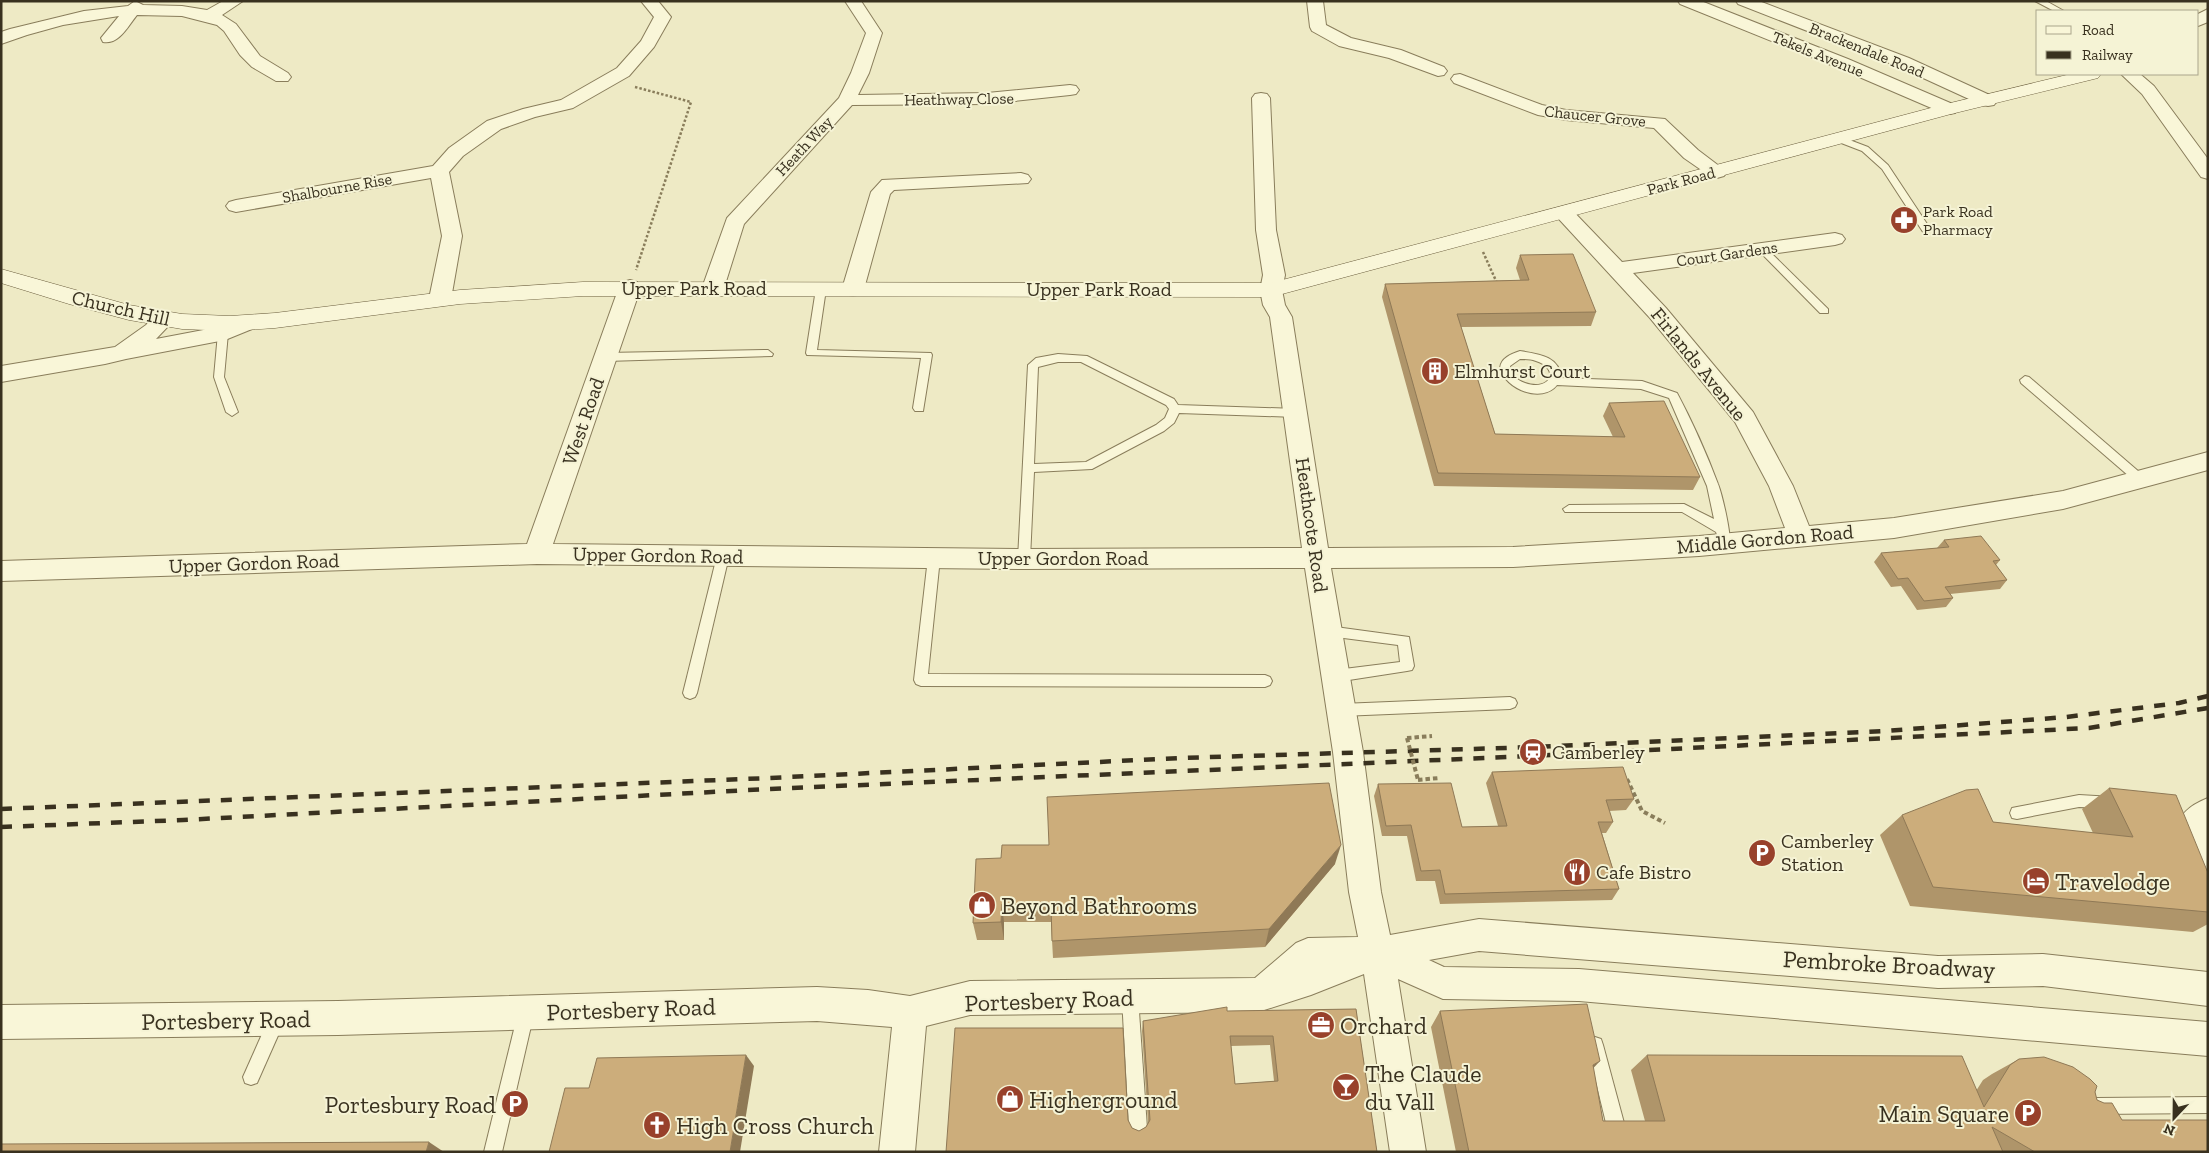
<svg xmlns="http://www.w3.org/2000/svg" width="2209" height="1153" font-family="'Zilla Slab',serif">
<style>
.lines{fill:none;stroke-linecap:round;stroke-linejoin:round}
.lane-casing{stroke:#897d5b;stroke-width:2}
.street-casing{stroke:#897d5b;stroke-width:2}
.secondary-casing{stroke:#6b5e3e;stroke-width:1}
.path-far1{stroke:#897d5b;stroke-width:2.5;stroke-dasharray:2.5 2;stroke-linecap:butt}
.path{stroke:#897d5b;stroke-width:4;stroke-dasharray:4.5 3;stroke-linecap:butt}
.lane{fill:#f9f6d8;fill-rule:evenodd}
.street{fill:#f9f6d8;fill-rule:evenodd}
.secondary{fill:#f9f6d8;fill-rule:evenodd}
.rail{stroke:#39311f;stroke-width:4.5;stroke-dasharray:11 11;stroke-linecap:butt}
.path-bridge{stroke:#897d5b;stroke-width:4;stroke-dasharray:4.5 3;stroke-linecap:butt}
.wall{fill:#af956a;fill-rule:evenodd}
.shaded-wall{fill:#8f7956}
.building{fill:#ccad7b;stroke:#8f7956;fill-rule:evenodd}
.labels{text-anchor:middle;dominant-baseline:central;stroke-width:4;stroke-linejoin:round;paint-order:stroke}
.far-street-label{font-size:16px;fill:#39311f;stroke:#f5f3d5}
.far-poi-label{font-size:16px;fill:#39311f;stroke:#f5f3d5;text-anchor:start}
.street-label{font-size:20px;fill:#39311f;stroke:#f5f3d5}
.poi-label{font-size:20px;fill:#39311f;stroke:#f5f3d5;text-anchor:start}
.near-poi-label{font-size:24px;fill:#39311f;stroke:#f5f3d5;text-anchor:start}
.near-street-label{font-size:24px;fill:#39311f;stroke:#f5f3d5}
</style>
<rect width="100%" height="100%" fill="#eeeac5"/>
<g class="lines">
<g class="lane-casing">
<g id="lane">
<path d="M2035,1h11l18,10h-10z"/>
<path d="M1839,136l29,11 20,18 43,65 -2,2h-6l-41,-63 -20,-18 -26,-10 -1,-2z"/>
<path d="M1762,246l3,1 63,62v4h-8l-61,-62v-4z"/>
<path d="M821,286l5,3 -9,61 114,3 1,2 -9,56h-8l-2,-3 8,-50 -114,-3 -1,-2 10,-64z"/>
<path d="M223,330l5,3 -4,44 14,35 -6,4 -6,-4 -12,-35 4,-44z"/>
<path d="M768,350l5,4 -1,2 -166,5 -5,-4 5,-4z"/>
<path d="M1520,351c18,3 40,5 41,27l81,3 35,12c14,26 31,64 41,91 4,10 15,56 11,63h-8l-5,-15 -34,-20h-117l-2,-3 6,-4 115,-1 30,15 -7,-33 -38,-88 -28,-9 -84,-4c-15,19 -52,4 -57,-17 1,-10 11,-14 20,-17zM1520,359c5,0 11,0 16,2 25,8 14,31 -11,22 -9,-3 -13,-8 -15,-17z"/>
<path d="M1058,354l29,2 87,43 4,6 118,4 6,4 -6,4 -117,-4 -5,10 -10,8 -72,38 -58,3 -4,87 -2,3h-8l-2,-3 10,-194 8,-7zM1058,362h23l85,43 3,4 -4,9 -9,7 -70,37 -52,2 4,-97z"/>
<path d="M2025,376l4,1 116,100 2,3 -2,3h-8l-116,-100 -1,-3z"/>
<path d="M723,551l4,2 2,3 -32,137 -2,4 -5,2 -5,-2 -2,-4 34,-137 2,-3z"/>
<path d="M934,553l4,2 2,3 -12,116 337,1 5,2 2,4 -2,4 -5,2 -344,-1 -5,-2 -2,-4 14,-122 2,-3z"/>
<path d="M1328,626l81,11 5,29 -2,4 -5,1 -71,11 -5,-2 -2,-4 2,-4 5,-2 64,-8 -2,-17 -70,-9 -5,-1 -1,-4 1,-4z"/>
<path d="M1510,697l5,2 2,4 -2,4 -5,2 -169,7 -5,-2 -2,-4 2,-4 5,-2z"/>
<path d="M2079,795l34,2 2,5 -2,5 -5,1 -29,-1 -62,12 -5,-1 -2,-5 2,-5 5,-1z"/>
<path d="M1130,989l6,2 2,6 9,131 -3,6 -6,3 -6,-3 -3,-6 -7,-131 2,-6z"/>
<path d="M526,1005l6,2 2,6 -32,139h-18l34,-139 2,-6z"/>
<path d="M276,1014l6,2 2,6 -27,61 -6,2 -6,-2 -2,-6 27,-61z"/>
<path d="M1595,1037l6,2 2,6 21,78 -3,6 -6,3 -6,-3 -3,-6 -19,-78 2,-6z"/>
<path d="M2208,1097v16l-111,1 -6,-2 -2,-6 2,-6 6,-2z"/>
</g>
</g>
<g class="street-casing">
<g id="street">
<path d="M135,1l8,4 39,1 25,4 16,-9h20l-21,14 14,9 24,32 28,17 3,4 -3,4h-12l-24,-14 -12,-12 -16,-24 -7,-6 -35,-9 -45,-1c-9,11 -18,30 -34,27l-2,-4 18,-22 -56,9 -36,10 -26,9v-12l9,-3 74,-18 44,-5z"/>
<path d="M641,1h17l13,16 -17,30 -25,29 -56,32 -38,9 -34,12 -38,27 -14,16 13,64 -11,63 -3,5 -8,2 -8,-2 -3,-5 13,-63 -11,-58 -195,34 -7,-2 -3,-4 3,-4 7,-2 197,-34 16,-18 38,-27 36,-12 38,-9 56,-32 24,-27 13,-24z"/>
<path d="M845,1h16l21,32 -13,40 -11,22 129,-2 83,-8 6,1 3,4 -3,4 -6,1 -83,9 -135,1 -108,119 -20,64 -3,5 -8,2 -8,-2 -3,-5 25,-70 112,-120 12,-25 15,-40z"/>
<path d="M1307,1h16l3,24 25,13 50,12 43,17 3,4 -3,4 -6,1 -49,-18 -50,-12 -27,-15 -2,-4z"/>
<path d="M1678,1h23l147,58 107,46 3,4 -3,4 -6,1 -6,-1 -107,-46 -156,-63z"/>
<path d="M1736,1h23l150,57 85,39 3,4 -3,4 -6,1 -6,-1 -85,-39 -159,-62z"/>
<path d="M2208,9v13l-10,4v-12z"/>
<path d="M1460,74l82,31 24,5 99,9 33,31 29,22 -3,4 -7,2 -7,-2 -26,-18 -30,-30 -88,-8 -28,-5 -84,-32 -3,-4 3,-4z"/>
<path d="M2121,74h19l14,12 54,73v20l-7,-2 -59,-83z"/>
<path d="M1261,93l6,1 3,4 6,132 9,45 -3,15 3,15 7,12 36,231 185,-1 186,-11 86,-8 -16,-42 -34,-64 -85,-104 -93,-101 -3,-4 3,-4 7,-2 7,2 51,53 213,-29 7,2 3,4 -3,4 -7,2 -202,28 33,35 87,104 40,74 16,40 85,-8 169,-27 145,-39v18l-145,39 -169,29 -195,18 -186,11 -182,1 32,184 18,140 9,43 89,-16 459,37 105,-2 165,18v34l-165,-20 -105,2 -459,-37 -50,9 15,7 135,2 629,53v34l-629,-55 -136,-2 -45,-20 28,173h-36l-26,-178 -53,21 -53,17 -288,3 -44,11 -11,126h-36l13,-125 -75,-6 -479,14 -337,4v-34l337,-4 479,-14 51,3 42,6 60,-15 285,-3 41,-35 12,-5 50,-1 -9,-45 -16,-140 -28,-184 -281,1 -487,-5 -536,17v-20l526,-17 92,-257 4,-5 7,-2 7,2 4,5 -88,257 471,5 278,-1 -32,-231 -7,-12 -3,-15 3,-15 -7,-45 -4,-132 3,-4z"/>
<path d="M1021,173l7,2 3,4 -3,4 -134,7 -4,4 -26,95 -3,5 -8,2 -8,-2 -3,-5 29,-97 11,-12z"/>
<path d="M164,312l8,2 3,5 -19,20 63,-12 25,-10 8,2 3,5 -3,5 -27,11 -99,19 -21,5 -104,18v-16l114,-19 31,-22 10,-11z"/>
<path d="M2208,798v93l-11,-5c-16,-36 -40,-68 11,-88z"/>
</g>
</g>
<g class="secondary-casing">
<path id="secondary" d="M2071,74h30l-3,4 -147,36 -680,183 -688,-1 -123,8 -185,24 -45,3 -48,-2 -53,-9 -60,-16 -68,-21v-14l128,36 53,9 48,2 45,-3 185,-23 123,-8 688,1 671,-178z"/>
</g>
<g class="path-far1">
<path d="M635,87l56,15 -55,168"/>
<path d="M1483,252l14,31"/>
</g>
<g class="path">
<path d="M1407,738l25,-2"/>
<path d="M1627,779l15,32 23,12"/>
<path d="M1418,780l21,-2"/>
</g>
<use href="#lane" class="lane"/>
<use href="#street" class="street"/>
<use href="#secondary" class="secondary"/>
<g class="rail">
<path d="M1,809l768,-31 411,-20 356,-11 349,-16 181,-14 113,-14 29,-7"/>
<path d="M1,827l182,-7 586,-31 761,-33 559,-28 119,-20"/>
</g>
<path class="path-bridge" d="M1407,738l11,42"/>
</g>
<g class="wall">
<path d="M1520,255l76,57 -5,14 -130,1 34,107 118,3 -10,-21 6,-13 91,74 -7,13 -259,-4 -52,-189 3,-13 135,-4 -4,-12z"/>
<path d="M1944,540l56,20 -4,5 11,15 -7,9 -50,5 3,4 -7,9 -29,3 -16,-24 -10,1 -17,-25 7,-9 56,-5z"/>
<path d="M1492,772l142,27 -8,11 -17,1 4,11 -7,11h-4l17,56 -7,11 -172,4 -5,-23h-19l-9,-45h-25l-8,-40 4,-12 84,43 36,-1 -12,-43z"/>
<path d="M2109,788l99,85v51l-15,8 -283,-26 -30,-71 22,-20 91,7 100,11 -11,-24z"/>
<path d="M1049,845l286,19 -70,83 -212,11 -2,-36h-47v18h-27l-4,-17 28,-65z"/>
<path d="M1356,1009l21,143h-431l182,-32 4,8 7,3 7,-4 2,-5 -6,-91 1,-10 84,-10zM1270,1045l4,36 -39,3 -4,-38z"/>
<path d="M1440,1011l153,57 10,53h42l-14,-51 16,-15 329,36 7,-11 9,-6 27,-15 76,33 2,8 25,20 86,32h-752l-25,-125z"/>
</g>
<g class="shaded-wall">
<path d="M1341,845l-6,19 -70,83 4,-18z"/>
<path d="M1002,904l2,18v18l-3,-18z"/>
<path d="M746,1055l8,11 -14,86h-10z"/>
<path d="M1600,1061l-14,15 7,-11z"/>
<path d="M429,1142l15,10h-18z"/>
</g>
<g class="building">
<path d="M1573,254l23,58 -139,2 38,120 130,3 -16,-34 55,-2 36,76 -262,-4 -53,-189 144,-4 -9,-25z"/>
<path d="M1981,536l19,24 -7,1 14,19 -62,7 8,11 -29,3 -16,-23 -10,1 -17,-26 68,-6 -5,-7z"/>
<path d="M1623,767l11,32 -28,1 7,22h-15l21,67 -174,5 -5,-24 -19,1 -10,-46 -25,1 -8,-42 73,-1 11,44 45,-1 -15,-54z"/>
<path d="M1329,783l12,62 -72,84 -217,12 -1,-37h-49l-1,18 -28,1 3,-64 25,-1 1,-13h47l-2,-48z"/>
<path d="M2109,788l67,7 32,78v39l-275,-25 -31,-72 64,-25 12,-1 15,33 140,15z"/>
<path d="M1587,1004l13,57 -7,4 10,56h62l-18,-66 315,1 22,51 26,-42 9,-6 25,-2 29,10 17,12 7,7 -2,6 2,8 7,3h8l10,17h86v32h-173l-43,-25 11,25h-534l-29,-141z"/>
<path d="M1227,1007v4l129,-2 21,143h-431l9,-124h168l5,92 4,8 7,3 7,-4 4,-7 -7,-99zM1230,1036h43l5,45 -43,3z"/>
<path d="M746,1055l-16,97h-181l16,-64h24l8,-30z"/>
<path d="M429,1142l-3,10h-425v-8z"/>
</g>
<defs>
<g id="pharmacy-disc" transform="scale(1.4375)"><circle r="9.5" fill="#98412b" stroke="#f5f3d5"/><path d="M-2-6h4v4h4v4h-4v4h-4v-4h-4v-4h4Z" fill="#fff"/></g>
<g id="building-disc" transform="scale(1.4375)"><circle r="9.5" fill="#98412b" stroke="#f5f3d5"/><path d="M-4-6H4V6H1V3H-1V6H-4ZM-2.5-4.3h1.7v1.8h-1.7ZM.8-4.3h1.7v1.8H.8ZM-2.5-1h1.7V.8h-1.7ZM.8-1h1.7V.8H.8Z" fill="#fff"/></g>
<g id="station-disc" transform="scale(1.4375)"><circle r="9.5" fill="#98412b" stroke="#f5f3d5"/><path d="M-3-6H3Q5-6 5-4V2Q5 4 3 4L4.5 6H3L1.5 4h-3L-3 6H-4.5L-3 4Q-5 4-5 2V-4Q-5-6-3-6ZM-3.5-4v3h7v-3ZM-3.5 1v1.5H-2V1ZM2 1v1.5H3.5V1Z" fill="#fff"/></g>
<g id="parking-disc" transform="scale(1.4375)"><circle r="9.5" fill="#98412b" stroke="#f5f3d5"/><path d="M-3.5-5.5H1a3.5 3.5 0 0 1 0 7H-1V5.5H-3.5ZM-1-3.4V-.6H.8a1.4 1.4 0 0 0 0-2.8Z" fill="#fff"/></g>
<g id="restaurant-disc" transform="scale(1.4375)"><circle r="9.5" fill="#98412b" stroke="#f5f3d5"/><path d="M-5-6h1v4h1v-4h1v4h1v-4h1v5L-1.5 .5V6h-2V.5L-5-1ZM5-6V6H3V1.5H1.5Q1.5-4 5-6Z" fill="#fff"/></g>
<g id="hotel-disc" transform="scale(1.4375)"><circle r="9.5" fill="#98412b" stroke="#f5f3d5"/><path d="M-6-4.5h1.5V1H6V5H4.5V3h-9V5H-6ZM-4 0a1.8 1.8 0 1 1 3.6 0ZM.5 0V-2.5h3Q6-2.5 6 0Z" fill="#fff"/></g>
<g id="shop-disc" transform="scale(1.4375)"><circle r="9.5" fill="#98412b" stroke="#f5f3d5"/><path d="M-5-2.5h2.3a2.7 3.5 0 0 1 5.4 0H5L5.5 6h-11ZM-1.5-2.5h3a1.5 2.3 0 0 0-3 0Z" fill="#fff"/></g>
<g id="office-disc" transform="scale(1.4375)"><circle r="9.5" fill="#98412b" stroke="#f5f3d5"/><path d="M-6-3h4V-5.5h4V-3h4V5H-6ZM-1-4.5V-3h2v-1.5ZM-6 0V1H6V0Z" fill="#fff"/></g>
<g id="bar-disc" transform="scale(1.4375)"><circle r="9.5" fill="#98412b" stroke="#f5f3d5"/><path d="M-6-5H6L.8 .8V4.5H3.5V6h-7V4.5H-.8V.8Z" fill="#fff"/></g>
<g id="church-disc" transform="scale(1.4375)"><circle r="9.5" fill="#98412b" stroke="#f5f3d5"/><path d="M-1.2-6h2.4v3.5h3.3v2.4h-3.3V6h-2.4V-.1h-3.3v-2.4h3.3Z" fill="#fff"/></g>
</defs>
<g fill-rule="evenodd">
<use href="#pharmacy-disc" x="1904" y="220"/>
<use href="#building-disc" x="1435" y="371"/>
<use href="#station-disc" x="1533" y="752"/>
<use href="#parking-disc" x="1762" y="853"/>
<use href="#restaurant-disc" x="1577" y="872"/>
<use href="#hotel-disc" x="2036" y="881"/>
<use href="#shop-disc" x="982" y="905"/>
<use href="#office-disc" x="1321" y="1025"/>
<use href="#bar-disc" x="1346" y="1087"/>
<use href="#shop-disc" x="1010" y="1099"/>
<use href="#parking-disc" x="515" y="1104"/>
<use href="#parking-disc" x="2028" y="1113"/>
<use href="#church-disc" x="657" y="1125"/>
</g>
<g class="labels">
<g class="far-street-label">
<text transform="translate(1867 50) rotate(22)">Brackendale Road</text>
<text transform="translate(1818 54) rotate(22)">Tekels Avenue</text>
<text transform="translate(959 99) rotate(-1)">Heathway Close</text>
<text transform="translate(1595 116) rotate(6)">Chaucer Grove</text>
<text transform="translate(804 146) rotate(-47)">Heath Way</text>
<text transform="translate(1681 181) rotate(-15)">Park Road</text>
<text transform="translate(337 188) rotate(-10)">Shalbourne Rise</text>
<text transform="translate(1727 254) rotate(-8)">Court Gardens</text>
</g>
<g class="far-poi-label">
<text x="1923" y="211">Park Road<tspan x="1923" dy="18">Pharmacy</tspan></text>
</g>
<g class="street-label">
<text x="694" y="288">Upper Park Road</text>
<text x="1099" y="289">Upper Park Road</text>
<text transform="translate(121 308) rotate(13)">Church Hill</text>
<text transform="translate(1699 364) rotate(51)">Firlands Avenue</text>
<text transform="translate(583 421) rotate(-71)">West Road</text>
<text transform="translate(1312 525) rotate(82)">Heathcote Road</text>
<text transform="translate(1765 539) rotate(-5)">Middle Gordon Road</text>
<text transform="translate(658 555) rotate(1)">Upper Gordon Road</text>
<text x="1063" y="558">Upper Gordon Road</text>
<text transform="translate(254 563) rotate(-2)">Upper Gordon Road</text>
</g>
<g class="poi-label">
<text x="1454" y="371">Elmhurst Court</text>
<text x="1552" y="752">Camberley</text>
<text x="1781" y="841">Camberley<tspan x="1781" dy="23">Station</tspan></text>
<text x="1596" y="872">Cafe Bistro</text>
</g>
<g class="near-poi-label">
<text x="2055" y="881">Travelodge</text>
<text x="1001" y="905">Beyond Bathrooms</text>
<text x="1340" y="1025">Orchard</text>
<text x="1365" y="1073">The Claude<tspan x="1365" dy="28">du Vall</tspan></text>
<text x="1029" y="1099">Higherground</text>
<text x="496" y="1104" text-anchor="end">Portesbury Road</text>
<text x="2009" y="1113" text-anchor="end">Main Square</text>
<text x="676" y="1125">High Cross Church</text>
</g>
<g class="near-street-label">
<text transform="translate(1889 964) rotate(3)">Pembroke Broadway</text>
<text transform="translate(1049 1000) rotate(-2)">Portesbery Road</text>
<text transform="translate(631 1009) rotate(-2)">Portesbery Road</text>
<text transform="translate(226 1020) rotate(-1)">Portesbery Road</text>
</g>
</g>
<rect width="2209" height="1153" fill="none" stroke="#39311f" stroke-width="5"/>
<rect x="2036" y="10" width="162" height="65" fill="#f5f3d5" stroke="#aaa58c"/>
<rect x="2046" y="26" width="25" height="8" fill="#f9f6d8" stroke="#aaa58c"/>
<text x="2082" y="35" font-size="15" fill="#39311f">Road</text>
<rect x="2046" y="51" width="25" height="8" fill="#39311f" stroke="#aaa58c"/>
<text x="2082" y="60" font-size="15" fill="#39311f">Railway</text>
<g transform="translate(2174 1118) rotate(202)" stroke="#f5f3d5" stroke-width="4" paint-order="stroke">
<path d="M0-4L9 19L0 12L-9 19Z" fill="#39311f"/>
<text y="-8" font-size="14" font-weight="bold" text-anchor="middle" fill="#39311f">N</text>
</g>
</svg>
